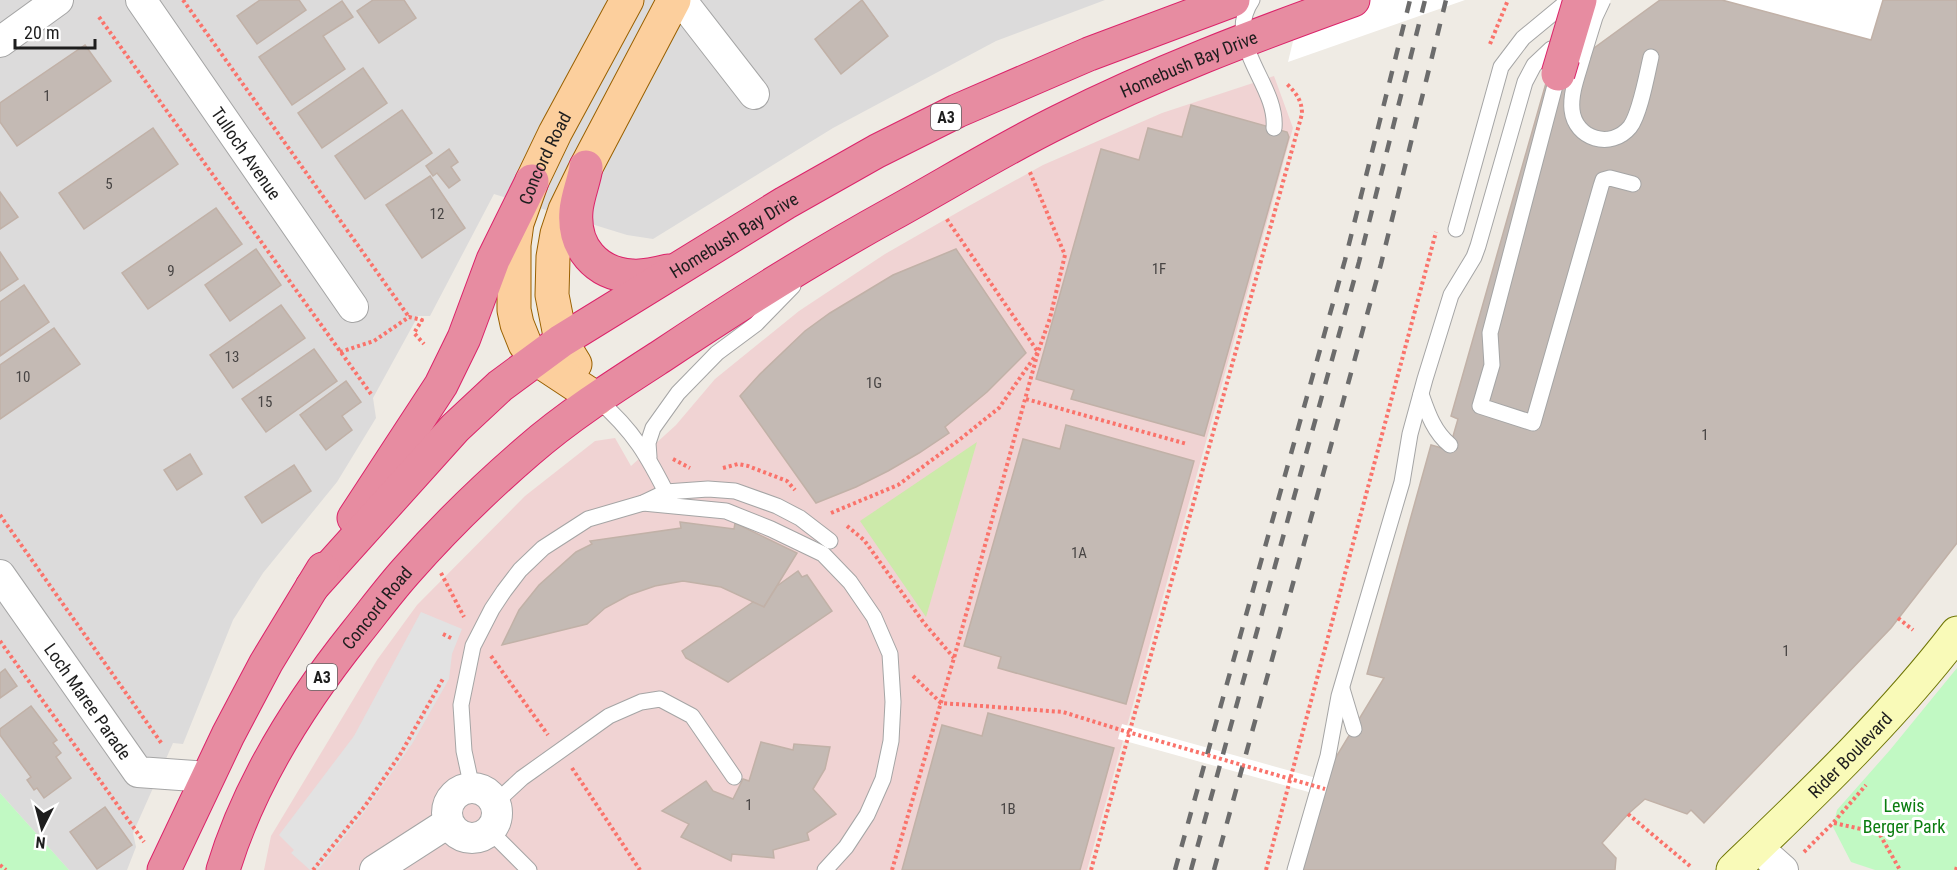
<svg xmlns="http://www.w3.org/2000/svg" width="1957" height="870" font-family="'Roboto Condensed',sans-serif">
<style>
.residential{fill:#dcdbdb}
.commercial{fill:#f0d3d3}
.grass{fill:#cceaaa}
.park{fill:#c1f9c3}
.parking{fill:#e2e2e2}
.pier{fill:#fff}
.building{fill:#c4bab4;stroke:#c1b1a7;stroke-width:1.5}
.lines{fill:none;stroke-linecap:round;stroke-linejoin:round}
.lane-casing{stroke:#a5a5a5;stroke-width:17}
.street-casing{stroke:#a5a5a5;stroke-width:32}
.secondary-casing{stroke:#6f7605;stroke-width:35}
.primary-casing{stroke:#996000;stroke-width:35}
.highway-casing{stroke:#db246a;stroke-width:35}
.path{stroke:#fa736b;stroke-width:4;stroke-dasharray:3 3;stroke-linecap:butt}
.lane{stroke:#fff;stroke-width:15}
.street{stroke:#fff;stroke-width:30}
.secondary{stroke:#f9fab8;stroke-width:33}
.primary{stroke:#fccf9d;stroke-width:33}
.highway{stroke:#e78ca1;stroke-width:33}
.rail{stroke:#6c6c6c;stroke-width:4.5;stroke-dasharray:12 12;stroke-linecap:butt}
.lane-bridge-casing{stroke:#a5a5a5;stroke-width:17;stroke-linecap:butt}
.highway-bridge-casing{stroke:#db246a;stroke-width:35;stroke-linecap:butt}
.path-bridge{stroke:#fa736b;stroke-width:4;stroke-dasharray:3 3;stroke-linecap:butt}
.lane-bridge{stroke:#fff;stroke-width:15}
.highway-bridge{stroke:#e78ca1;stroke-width:33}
.labels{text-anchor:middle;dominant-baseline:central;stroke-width:6;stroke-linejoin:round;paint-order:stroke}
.number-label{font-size:15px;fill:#484544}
.shield{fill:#fff;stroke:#626262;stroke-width:1.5}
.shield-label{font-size:16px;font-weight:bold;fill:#1e1e1e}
.street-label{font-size:18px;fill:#1e1e1e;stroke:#fff}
.park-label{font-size:18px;fill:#0b7d10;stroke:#fff}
</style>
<rect width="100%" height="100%" fill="#efebe4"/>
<path class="residential" d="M0,0h1105l-109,41 -163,87 -180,111 -26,-4 -133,-41 -64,122h-12l-45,82 3,20 -39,64 -74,91 -30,47 -50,124 -10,-1 -40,90 3,14 -9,23h-58l-69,-77z"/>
<path class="commercial" d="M1274,76l19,52 -206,742h-823l7,-34 106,-176 40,-55 108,-109 70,-55 20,-3 16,28 45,-41 39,-46 84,-68 86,-57 82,-47 76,-42 119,-52z"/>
<path class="grass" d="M977,442l-51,175 -66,-96z"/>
<g class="park">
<path d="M1957,668v202h-82l-24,-8 -18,-35 4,-17 53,-60z"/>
<path d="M0,793l69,77h-69z"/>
</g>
<path class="parking" d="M421,612l41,17 -10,25 -3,25 -37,65 -49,70 -45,56h-8l-19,-17 3,-3 -15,-15 75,-99z"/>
<g class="pier">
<path d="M1303,0h162l-177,62z"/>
<path d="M1722,0h161l-12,40z"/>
<path d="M1122,724l205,57 -4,15 -205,-57z"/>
</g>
<g class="building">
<path d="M260,0h39l7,10 -49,34 -20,-28z"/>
<path d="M373,0h31l12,18 -37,25 -22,-32z"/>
<path d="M862,0l26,36 -47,38 -26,-35z"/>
<path d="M1660,0h62l149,40 12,-40h74v543l-66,85 -187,195 -13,-13 -4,4 -42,-15 -17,15 -26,29 14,15 -1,12h-312l27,-103 54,-89 -17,-4 64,-229 18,5 9,-31 -7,-3 95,-333z"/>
<path d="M342,1l11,16 -30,19 22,33 -53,36 -33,-48z"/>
<path d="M85,45l26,36 -94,65 -17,-24v-19z"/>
<path d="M363,68l24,35 -65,45 -24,-35z"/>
<path d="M1191,105l96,27 2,5 -85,299 -133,-37 3,-9 -38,-11 65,-230 38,11 9,-32 34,9z"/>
<path d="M402,110l30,43 -67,46 -30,-43z"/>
<path d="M153,128l25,36 -94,65 -25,-36z"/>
<path d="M449,149l9,13 -7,5 9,13 -11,8 -12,-15 -4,3 -7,-10z"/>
<path d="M430,176l35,52 -43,30 -36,-53z"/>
<path d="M0,192l18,25 -18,12z"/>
<path d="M216,208l26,36 -94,65 -26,-36z"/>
<path d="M256,249l25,36 -51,36 -25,-36z"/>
<path d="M956,249l70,104 -39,39 -42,35 4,6 -30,20 -31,18 -32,16 -40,16 -76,-107 20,-22 45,-43 25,-18 63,-38z"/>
<path d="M0,252l18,27 -18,12z"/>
<path d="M24,285l25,37 -49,34v-54z"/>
<path d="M281,305l24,33 -72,50 -23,-33z"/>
<path d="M54,328l26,36 -80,55v-54z"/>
<path d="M314,349l23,32 -71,51 -24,-33z"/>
<path d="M346,381l15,21 -19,14 10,14 -26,20 -26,-35z"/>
<path d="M1066,425l128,36 -68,243 -128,-36 3,-11 -37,-11 59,-207 37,10z"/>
<path d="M190,454l12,20 -25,16 -13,-20z"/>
<path d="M294,465l17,26 -49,32 -17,-26z"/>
<path d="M680,522l54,7 1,-6 62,30 -33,54 -43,-20 -38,-6 -28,5 -26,9 -24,13 -18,16 -85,21 17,-35 20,-25 37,-33 16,-8 -2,-3 91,-13z"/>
<path d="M798,571l4,6 5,-2 25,36 -104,71 -42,-24 -4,-7 71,-49 11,5 13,-21z"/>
<path d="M5,669l12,17 -17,12v-25z"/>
<path d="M31,706l26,34 -4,3 8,10 -5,4 15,21 -27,20 -7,-10 -3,2 -7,-10 4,-3 -31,-42v-6z"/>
<path d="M988,713l126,35 -34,122h-178l40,-145 40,11z"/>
<path d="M761,742l32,8 1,-6 36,3 -5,22 -12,20 23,25 -29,19 2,7 -36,10 1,8 -42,-4 -1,7 -50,-24 8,-13 -27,-13 44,-30 7,10 20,8 10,-20 6,2z"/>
<path d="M105,807l27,38 -35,24 -27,-37z"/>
</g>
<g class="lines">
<g class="lane-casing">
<g id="lane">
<path d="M1252,0c-30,44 26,84 22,128"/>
<path d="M1583,56c-4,16 -13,36 -11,54 3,29 39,40 58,17 10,-13 17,-53 21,-70"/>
<path d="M1558,74l-68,259 2,32 -12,41 53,17 68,-237 2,-6 7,-2 23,6"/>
<path d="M1456,229l45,-162 22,-29 40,-33"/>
<path d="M1421,394c7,20 13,38 29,51"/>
<path d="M597,399c37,32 51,57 73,101"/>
<path d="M649,457l-1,-14 5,-15 25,-35 39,-40 39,-29 37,-38"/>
<path d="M643,503l83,8 45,18 52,25 27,28 24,35 16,37 3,48 -2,39 -8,38 -16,36 -21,32 -21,23"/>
<path d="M1342,689l12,40"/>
<path d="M472,788l-8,-37 -3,-46 12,-59 19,-37 12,-18 16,-21 23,-22 45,-29 55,-16 23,-11 42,-3 27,2 42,15 23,12 30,23"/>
<path d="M495,803l27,-25 87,-62 32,-14 19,-3 32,17 42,61"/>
<path d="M490,831l39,39"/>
<path d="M1295,870l33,-114 11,-60 63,-214 8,-48 15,-55 26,-84 23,-38 4,-11 47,-164 9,-17 17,-16"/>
</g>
</g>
<g class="street-casing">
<g id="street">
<path id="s1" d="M141,0l212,307"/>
<path d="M681,0l73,94"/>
<path d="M0,42l58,-42"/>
<path id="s2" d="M0,575l138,197 70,5"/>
<circle cx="472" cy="813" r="25"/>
<path d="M1757,847l26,23"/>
<path d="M375,870l73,-47"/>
</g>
</g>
<g class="secondary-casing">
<g id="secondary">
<path id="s3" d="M1733,870c78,-75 158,-151 224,-237"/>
</g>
</g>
<g class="primary-casing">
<g id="primary">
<path d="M575,364l-14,-23 -9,-46 1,-38 4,-23 8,-24 21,-43 88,-167"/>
<path id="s4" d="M597,399l-62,-41 -10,-14 -8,-20 -3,-14v-65l3,-22 15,-42 23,-48 72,-133"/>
</g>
</g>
<g class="highway-casing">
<g id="highway">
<path d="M586,167c-2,14 -9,30 -10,44 -3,36 20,63 56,65 12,1 24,-2 36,-5"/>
<path d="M354,518l87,-133 23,-47 29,-78 39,-79"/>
<path id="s5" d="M312,587l143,-159 45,-42 61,-45 224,-138 92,-52 80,-40 132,-57 144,-54"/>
<path d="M164,870l64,-135 38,-72 57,-94"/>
<path id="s6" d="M223,870c26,-86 77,-167 133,-237 17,-21 33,-43 51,-63 37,-42 78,-82 121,-119 40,-35 87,-65 132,-94 76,-51 152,-99 232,-143 56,-31 111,-65 168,-93 95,-48 193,-85 293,-121"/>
</g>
</g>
<g class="path">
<path d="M183,0l226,317"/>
<path d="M99,17l272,377"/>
<path d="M1490,44l18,-44"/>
<path d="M340,352l34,-11 35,-24 13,3 -8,13 10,11"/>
<path d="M1026,399l161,45"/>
<path d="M673,459l17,9"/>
<path d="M723,468l15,-4 10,2 39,15 8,9"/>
<path d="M831,513l67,-28 61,-45 40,-32 39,-56 -92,-134"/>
<path d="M0,515l162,229"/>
<path d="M847,526l17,14 60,83 30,35"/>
<path d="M441,573l23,44"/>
<path d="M1898,618l15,12"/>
<path d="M443,634l10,5"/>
<path d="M0,641l144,201"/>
<path d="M491,656l57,79"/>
<path d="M913,676l28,27 122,9 58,18"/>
<path d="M572,768l68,102"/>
<path d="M1628,814l62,52"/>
<path d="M1834,823l45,10 21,37"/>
<path d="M1804,852l29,-29 33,-38"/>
<path d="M0,865l6,5"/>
<path d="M313,870l52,-64 36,-53 43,-76"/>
<path d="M892,870l62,-212 84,-306 12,-34 15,-63 -36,-85"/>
<path d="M1091,870l211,-756c0,-14 -6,-21 -16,-31"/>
<path d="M1266,870l170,-638"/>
<path d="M1956,870l1,-4"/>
</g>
<use href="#lane" class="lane"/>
<use href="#street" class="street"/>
<use href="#secondary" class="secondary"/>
<use href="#primary" class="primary"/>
<use href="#highway" class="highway"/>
<g class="rail">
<path d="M1175,870l170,-610 65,-260"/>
<path d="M1191,870l168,-608 66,-262"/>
<path d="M1214,870l167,-606 65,-264"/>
</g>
<g class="lane-bridge-casing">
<path id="lane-bridge" d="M1583,56l12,-39 8,-17"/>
</g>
<g class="highway-bridge-casing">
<path id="highway-bridge" d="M1558,74l22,-74"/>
</g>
<path class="path-bridge" d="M1121,730l204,59"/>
<use href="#lane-bridge" class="lane-bridge"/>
<use href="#highway-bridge" class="highway-bridge"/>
</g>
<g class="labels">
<g class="number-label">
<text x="47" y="96">1</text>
<text x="109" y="184">5</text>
<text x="437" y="214">12</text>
<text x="1159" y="269">1F</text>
<text x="171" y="271">9</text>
<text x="232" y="357">13</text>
<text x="23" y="377">10</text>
<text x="874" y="383">1G</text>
<text x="265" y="402">15</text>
<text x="1705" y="435">1</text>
<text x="1079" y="553">1A</text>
<text x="1786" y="651">1</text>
<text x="749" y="805">1</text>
<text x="1008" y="809">1B</text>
</g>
<g class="shield">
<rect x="931" y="104" width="30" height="26" rx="4.5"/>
<rect x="307" y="664" width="30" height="26" rx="4.5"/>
</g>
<g class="shield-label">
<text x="946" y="117">A3</text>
<text x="322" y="677">A3</text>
</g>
<g class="street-label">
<text stroke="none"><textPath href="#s6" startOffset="1292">Homebush Bay Drive</textPath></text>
<text stroke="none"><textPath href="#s1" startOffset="186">Tulloch Avenue</textPath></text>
<text stroke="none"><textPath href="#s4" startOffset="285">Concord Road</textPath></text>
<text stroke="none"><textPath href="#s5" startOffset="554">Homebush Bay Drive</textPath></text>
<text stroke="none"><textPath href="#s6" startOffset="306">Concord Road</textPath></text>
<text stroke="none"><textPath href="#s2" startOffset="154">Loch Maree Parade</textPath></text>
<text stroke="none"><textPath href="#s3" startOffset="164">Rider Boulevard</textPath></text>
</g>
<g class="park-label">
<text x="1904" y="805">Lewis<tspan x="1904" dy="21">Berger Park</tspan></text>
</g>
</g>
<g transform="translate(42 828) rotate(186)" stroke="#ffffff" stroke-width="4.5" paint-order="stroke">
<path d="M0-4.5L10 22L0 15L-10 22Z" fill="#1e1e1e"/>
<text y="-9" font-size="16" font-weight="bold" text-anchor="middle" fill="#1e1e1e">N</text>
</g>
<path d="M15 39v9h80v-9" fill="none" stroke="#1e1e1e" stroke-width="3"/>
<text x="24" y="39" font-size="18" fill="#1e1e1e" stroke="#ffffff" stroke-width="4.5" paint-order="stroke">20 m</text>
</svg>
